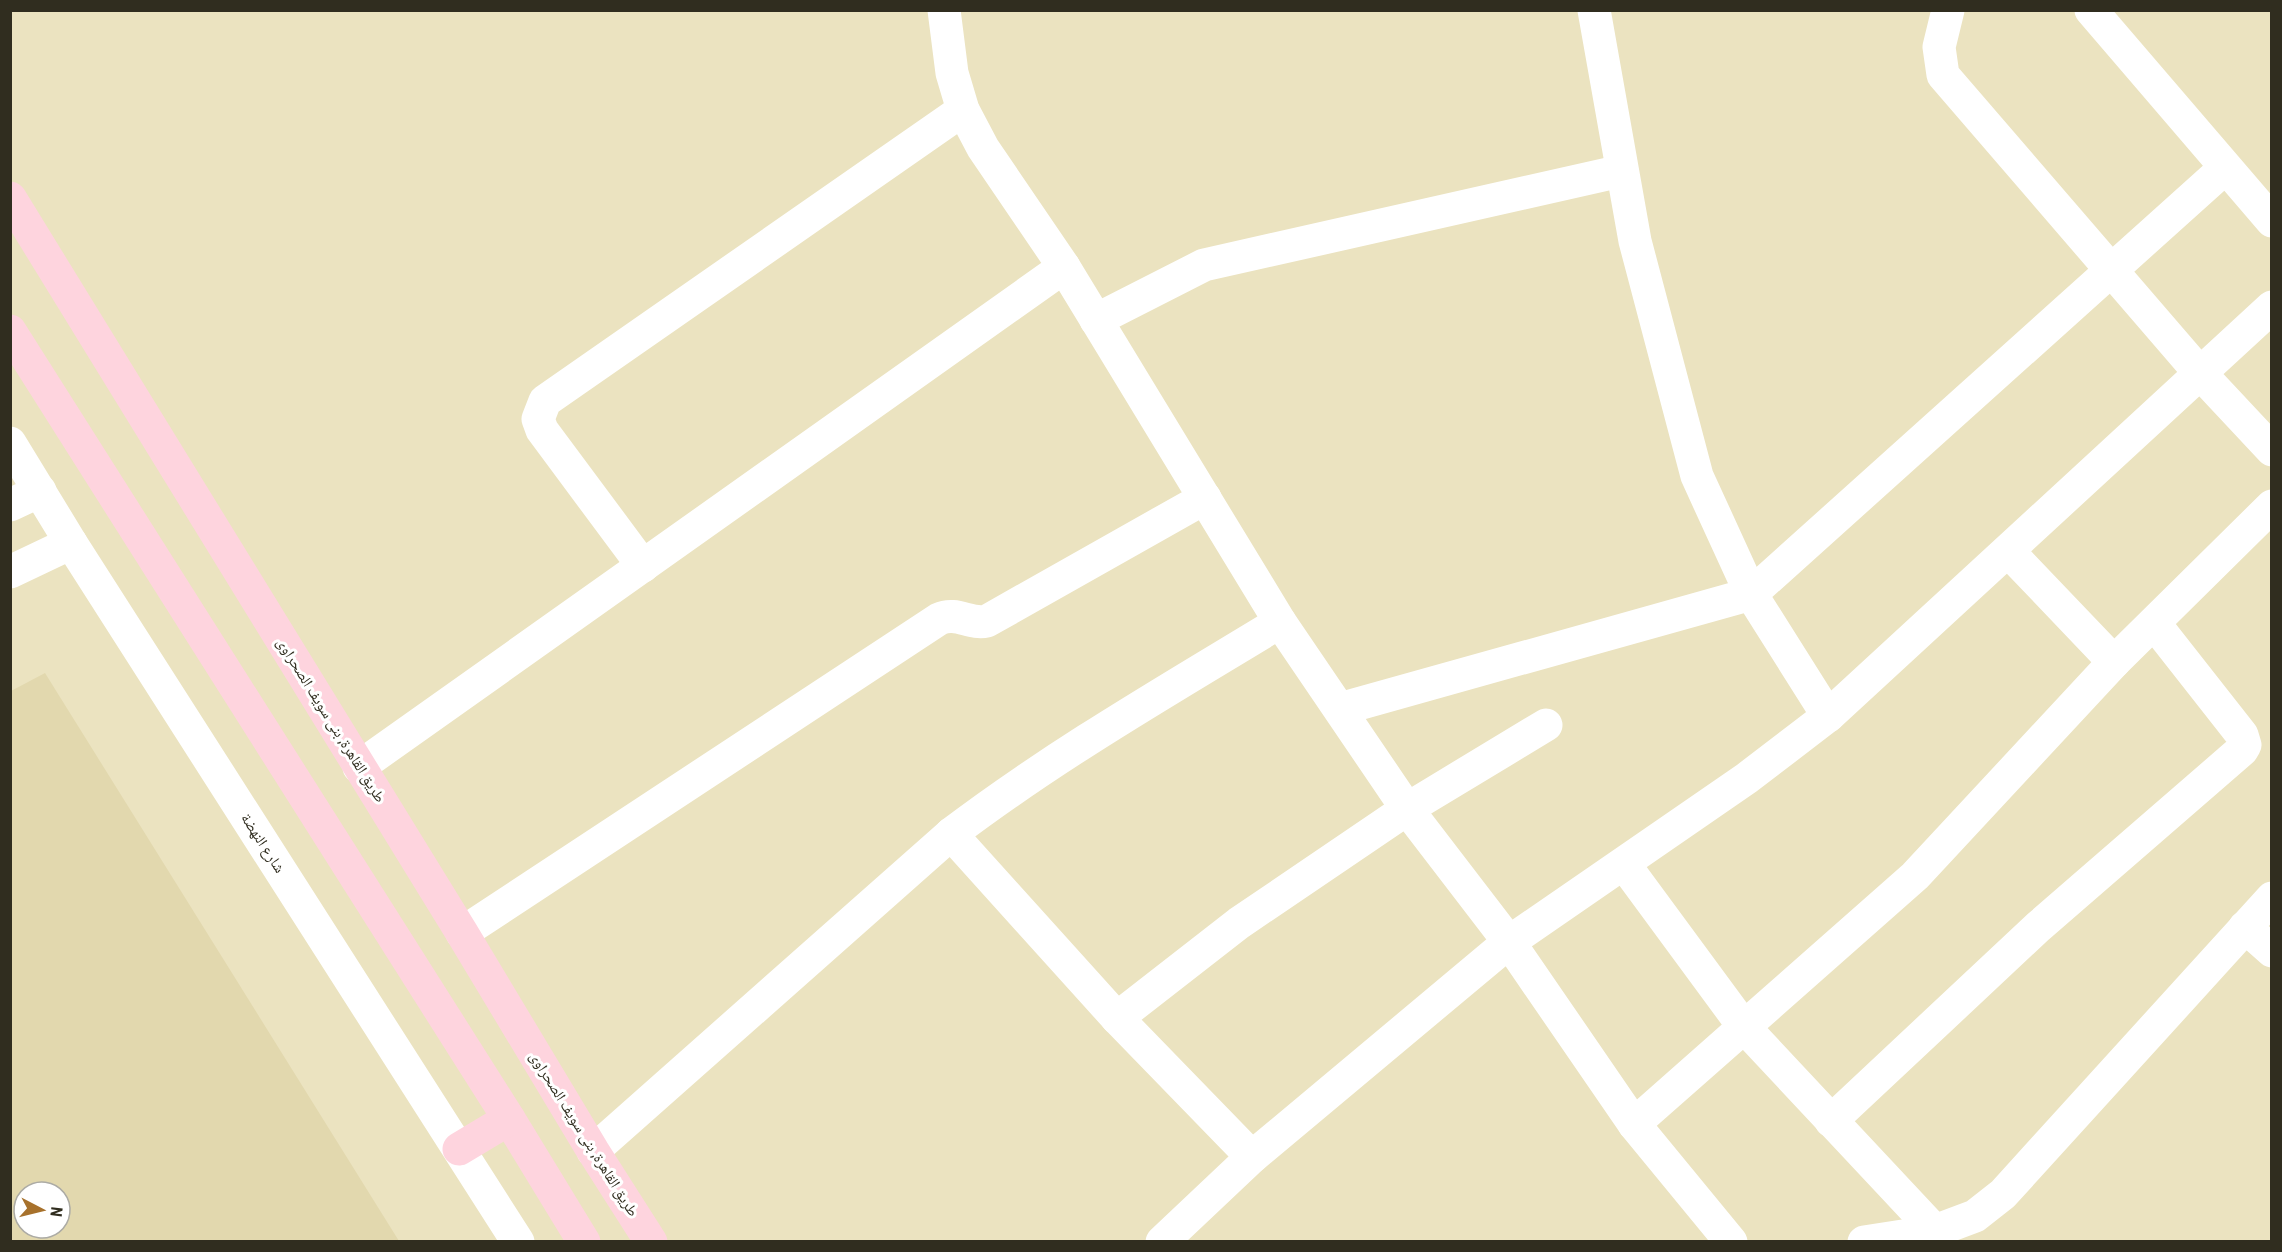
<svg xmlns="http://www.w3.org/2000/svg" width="2282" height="1252" font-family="'Roboto Condensed','Noto Naskh Arabic',sans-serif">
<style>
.built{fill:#e2d8ae;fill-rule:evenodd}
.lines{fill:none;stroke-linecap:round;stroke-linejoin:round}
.minor{stroke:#fff;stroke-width:33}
.major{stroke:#fed4de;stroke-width:33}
.labels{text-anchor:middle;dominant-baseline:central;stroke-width:6;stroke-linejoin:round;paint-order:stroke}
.street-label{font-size:15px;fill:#302d1f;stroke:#fff}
</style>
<rect width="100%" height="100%" fill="#ebe3c0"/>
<path class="built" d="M45,673l354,568h-388v-550zM24,1192h36v36h-36z"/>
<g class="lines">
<g class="minor">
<path d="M944,10l8,63 11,37 20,38 81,119 216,355 127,187 102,133 125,182 97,118"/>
<path d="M1948,10l-9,37 4,28 256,297 73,78"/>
<path d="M2091,10l181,211"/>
<path d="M1096,320l108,-55 417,-94"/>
<path d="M10,443l61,100 447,699"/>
<path d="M10,505l30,-14"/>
<path d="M2008,551l106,111"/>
<path d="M643,566l-101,-136 -4,-11 7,-18 418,-291"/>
<path d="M10,572l61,-29"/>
<path d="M1340,709l411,-115 474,-426"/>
<path d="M1828,716l444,-409"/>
<path d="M359,767l705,-500"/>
<path d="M951,834l166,184 135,139"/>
<path d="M1624,864l120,163 191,204"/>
<path d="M2245,927l27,24"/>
<path d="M462,933l477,-314c18,-8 31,6 48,2l218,-123"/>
<path d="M1117,1018l122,-95 168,-114 139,-84"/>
<path d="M1831,1121l207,-194 204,-177 3,-5 -3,-10 -88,-112"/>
<path d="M1634,1124l281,-248 199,-214 158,-156"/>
<path d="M593,1151l358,-317c104,-79 217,-144 329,-212"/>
<path d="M1162,1242l90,-85 257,-215 238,-164 81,-62 -77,-122 -54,-118 -62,-235 -41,-231"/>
<path d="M1864,1242l71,-11 40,-15 28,-22 269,-296"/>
</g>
<g class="major">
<path d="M10,198l452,735 131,218 58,91"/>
<path d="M10,331l499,788 75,123"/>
<path d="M459,1149l50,-30"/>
</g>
</g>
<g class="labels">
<g class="street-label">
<text transform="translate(331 720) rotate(58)">طريق القاهرة, بنى سويف الصحراوى</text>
<text transform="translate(263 843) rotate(57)">شارع النهضة</text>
<text transform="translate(584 1134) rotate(58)">طريق القاهرة, بنى سويف الصحراوى</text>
</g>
</g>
<rect width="2282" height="1252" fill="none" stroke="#302d1f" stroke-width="24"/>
<g transform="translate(42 1210) rotate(97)"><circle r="28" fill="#ffffff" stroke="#acaba5" stroke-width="1.5"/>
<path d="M0-4.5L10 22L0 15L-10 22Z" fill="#a7712c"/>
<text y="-9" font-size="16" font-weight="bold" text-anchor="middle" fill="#302d1f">N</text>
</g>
</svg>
